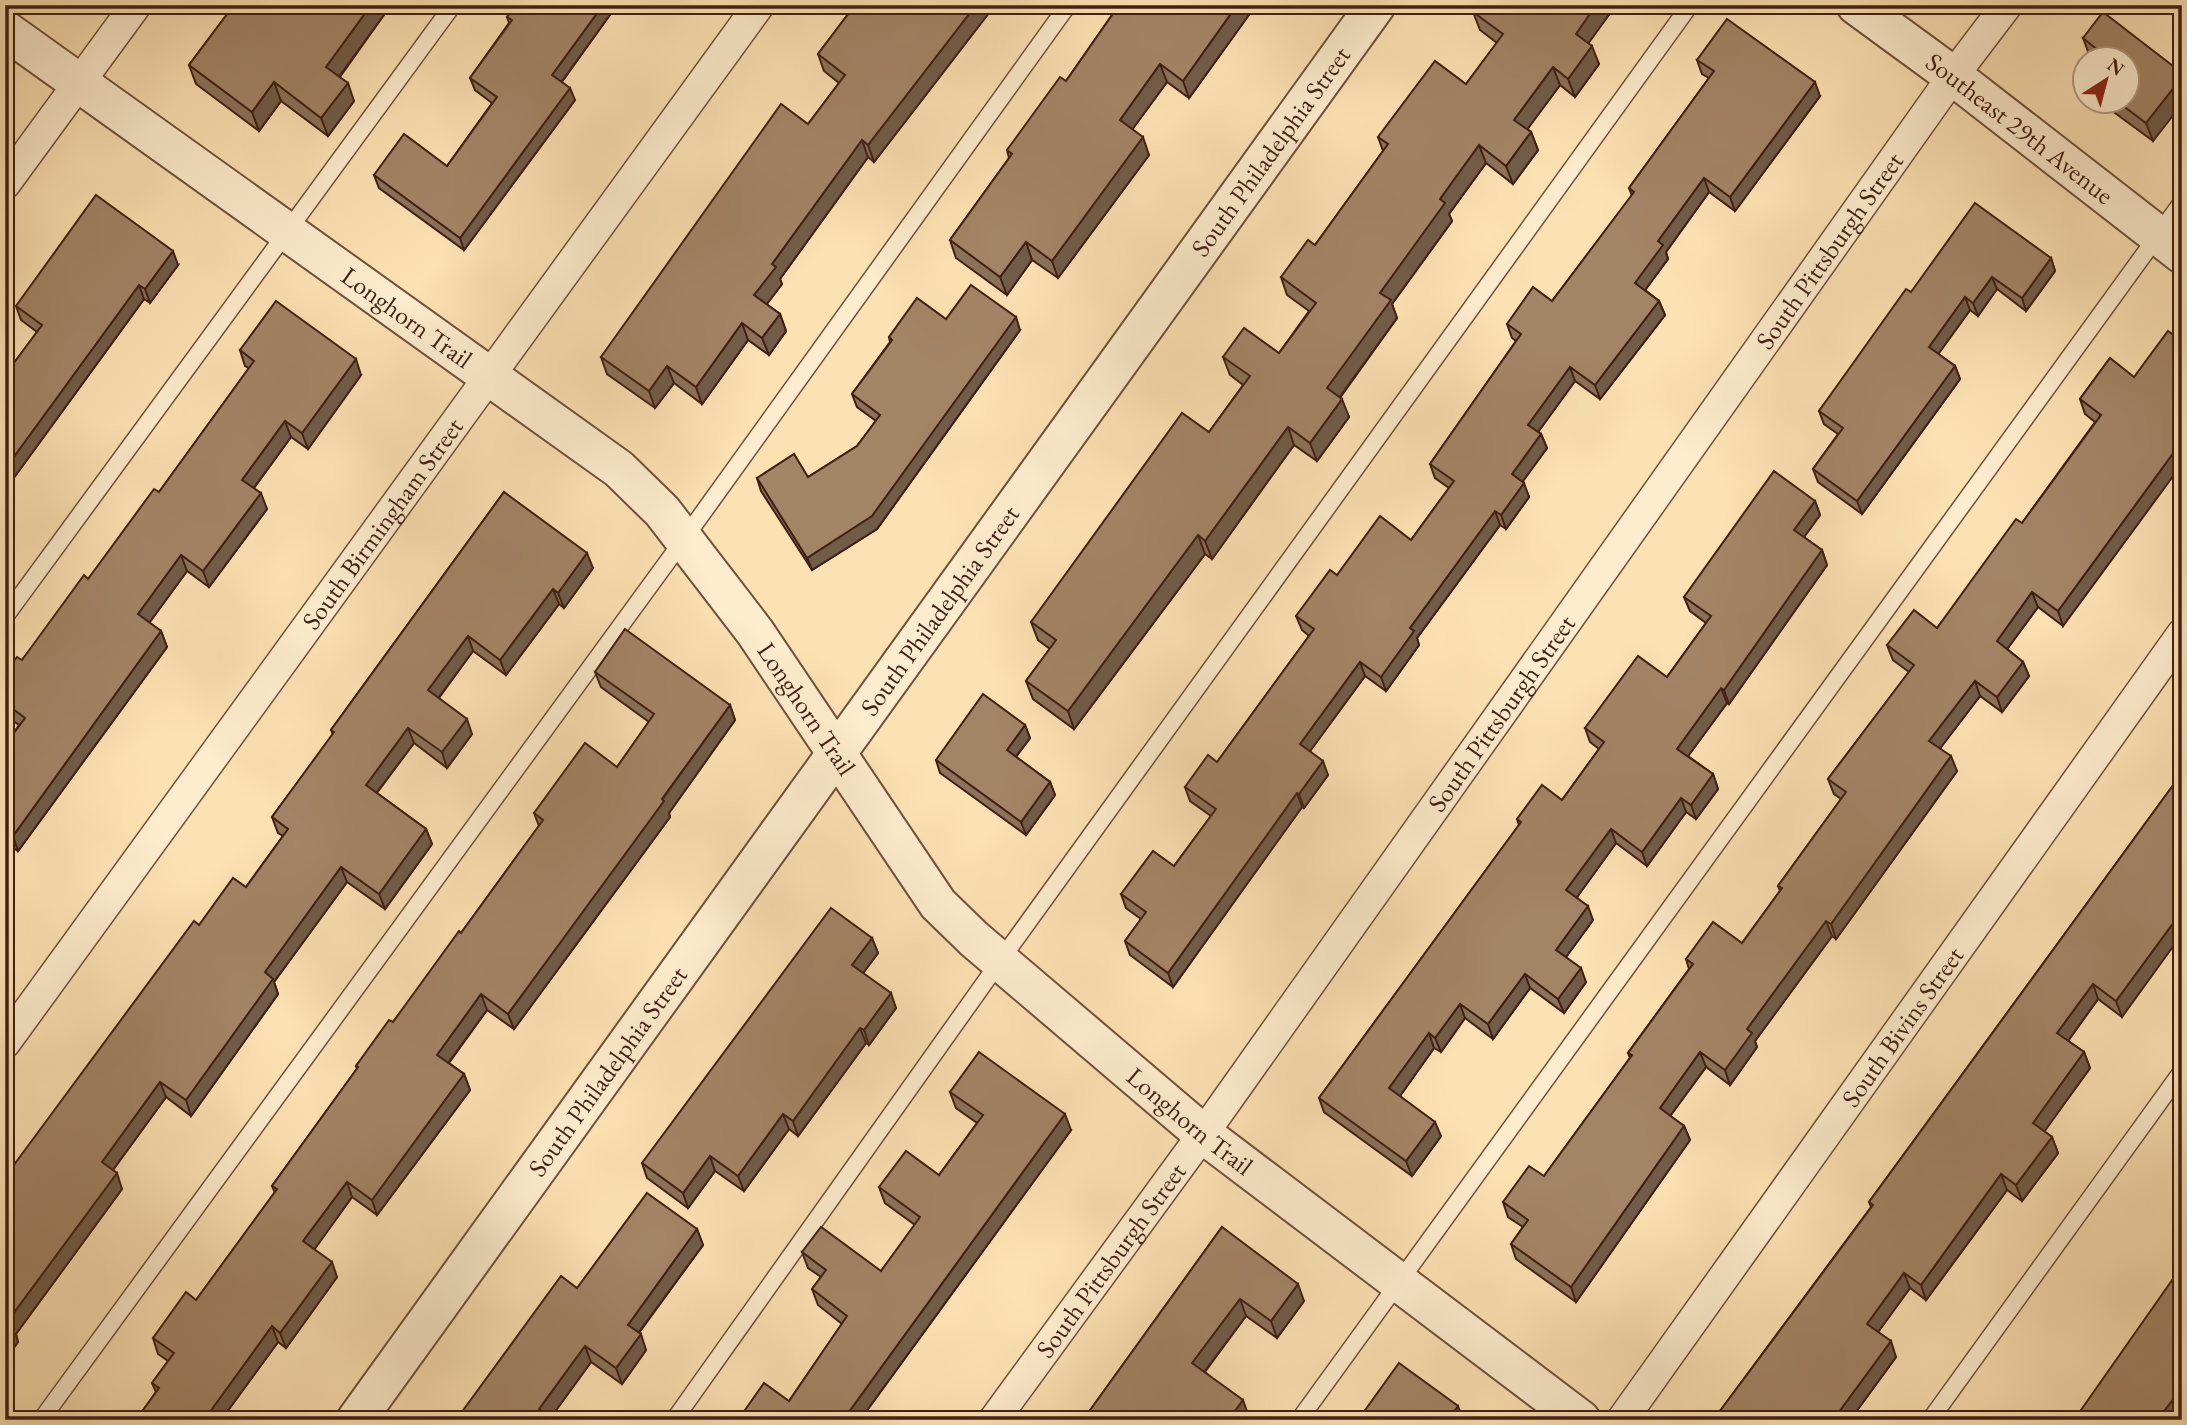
<svg xmlns="http://www.w3.org/2000/svg" width="2187" height="1425" font-family="'EB Garamond',serif">
<style>
.lines{fill:none;stroke-linecap:round;stroke-linejoin:round}
.service-casing{stroke:#6f503b;stroke-width:19}
.minor-casing{stroke:#6f503b;stroke-width:33}
.tertiary-casing{stroke:#6f503b;stroke-width:42}
.service{stroke:#fdeccd;stroke-width:16}
.minor{stroke:#fdeccd;stroke-width:30}
.tertiary{stroke:#fdeccd;stroke-width:38}
.wall{fill:#8b7258;stroke:#401f13;stroke-width:2}
.shaded-wall{fill:#715c47;stroke:#401f13;stroke-width:2}
.building{fill:#a28466;stroke:#401f13;stroke-width:2}
.labels{text-anchor:middle;dominant-baseline:central;stroke-width:5;stroke-linejoin:round;paint-order:stroke}
.street-label{font-size:26px;fill:#401f13;stroke:#fdeccd}
</style>
<rect width="100%" height="100%" fill="#fce1b2"/>
<filter id="stains"><feTurbulence type="fractalNoise" baseFrequency=".00286" numOctaves="4"/><feColorMatrix values="0 0 0 0 .2 0 0 0 0 .09 0 0 0 0 .02 0 0 0 .5 -.17"/></filter>
<radialGradient id="worn" r=".72"><stop offset=".6" stop-color="#630" stop-opacity="0"/><stop offset="1" stop-color="#630" stop-opacity=".3"/></radialGradient>
<g class="lines">
<g class="service-casing">
<g id="service">
<path d="M5,617l448,-612"/>
<path d="M41,1420l643,-881 384,-534"/>
<path d="M674,1420l326,-459 690,-956"/>
<path d="M1299,1420l883,-1218"/>
<path d="M1930,1420l252,-349"/>
</g>
</g>
<g class="minor-casing">
<g id="minor">
<path d="M5,184l131,-179"/>
<path id="s1" d="M5,1043l754,-1038"/>
<path id="s2" d="M994,1420l209,-286 750,-1058 54,-71"/>
<path id="s3" d="M1622,1420l560,-786"/>
</g>
</g>
<g class="tertiary-casing">
<g id="tertiary">
<path id="s4" d="M1856,5l97,71 229,178"/>
<path id="s5" d="M5,30l614,439 43,42 93,121 183,272 36,35 229,195 378,286"/>
<path id="s6" d="M356,1420l1020,-1415"/>
</g>
</g>
<use href="#service" class="service"/>
<use href="#minor" class="minor"/>
<use href="#tertiary" class="tertiary"/>
</g>
<g class="wall">
<path d="M234,5h157l-51,72 14,24 -26,35 -47,-35 -22,30 -63,-47 -7,-19z"/>
<path d="M516,5h101l-55,77 13,18 -111,150 -85,-62 -5,-13 73,-9 45,-63 -17,-13 -5,-12 39,-55 -2,-6z"/>
<path d="M855,5h140l-121,157 -6,-5 -88,122 2,5 -16,20 14,10 6,17 -17,24 -21,-15 -46,64 -28,-21 -19,25 -48,-34 -6,-17 207,-233 31,-41 -15,-12 -6,-17z"/>
<path d="M1119,5h137l-67,93 -22,-16 -35,47 17,26 -91,123 -26,-18 -25,35 -51,-37 -6,-18 59,-82 -2,-8 59,-69z"/>
<path d="M1478,5h138l-28,38 11,21 -24,33 -15,-12 -33,44 4,3 7,18 -25,34 -27,-21 -37,51 3,7 -60,83 5,14 -57,80 9,19 -32,44 -23,-16 -82,114 -7,-5 -131,175 -41,-30 -7,-18 24,-32 -12,-9 -7,-18 178,-190 34,-47 -13,-10 -7,-18 56,-4 30,-42 -22,-16 -6,-18 34,-32 68,-94 -5,-14 88,-53 31,-41 -17,-13 -7,-18z"/>
<path d="M2175,5h7v9l-5,-4z"/>
<path d="M2083,38l99,35 -29,68 -53,-39h27l-37,-45z"/>
<path d="M1697,60l123,36 -85,115 -26,-19 -43,60 2,7 -23,31 14,11 6,14 -65,84 -25,-18 -37,51 3,2 6,14 -25,33 7,16 -23,32 -6,-4 -83,113 2,7 -33,46 -21,-15 -55,75 18,24 -24,33 -2,-1 -129,180 -43,-32 -5,-14 16,-22 -15,-11 -5,-14 53,-28 37,-50 -21,-15 -5,-14 32,-25 92,-126 -7,-6 -6,-14 41,-41 74,-35 38,-52 -14,-10 -5,-14 86,-123 -4,-3 -5,-14 45,-23 80,-105 -3,-8 80,-110 -7,-4z"/>
<path d="M2051,258l4,13 -29,40 -29,-22 -19,27 -8,-6 -32,44 17,12 5,13 -98,135 -44,-32 -5,-13 25,-35 -14,-10 -5,-13 92,-119z"/>
<path d="M178,265l-28,38 -6,-4 -139,191v-115l32,-43 -16,-12 -5,-14z"/>
<path d="M946,319l74,11 -143,199 -65,41 -51,-79 -4,-13 51,-1 49,-31 19,-25 -19,-14 -5,-13 38,-52 -1,-5z"/>
<path d="M240,350l121,25 -53,74 -17,-12 -37,51 13,21 -58,78 -22,-16 -38,52 12,8 6,16 -149,204 -13,-9v-97l14,-20 -14,-10v-42l17,-13 137,-168 90,-124 -4,-2z"/>
<path d="M2110,358l-47,268 -25,-19 -31,42 16,13 6,14 -27,36 -22,-16 -40,52 17,23 -121,168 -4,-3 -77,105 2,6 -27,38 -24,-18 -36,49 14,10 6,14 -114,162 -60,-43 -5,-15 12,-17 -15,-10 -5,-15 41,-26 86,-118 -2,-5 61,-84 -3,-10 56,-16 38,-52 -2,-5 63,-87 -7,-5 -6,-15 81,-107 -16,-12 -6,-15 50,-17 85,-105 73,-101 -10,-8 -5,-15z"/>
<path d="M504,492l89,76 -29,40 -5,-4 -53,71 -33,-24 -34,47 33,36 -25,34 -33,-25 -37,50 49,36 6,15 -47,65 -38,-27 -73,100 4,12 -87,122 -25,-19 -53,73 9,19 -106,145 2,8 -13,18v-183l194,-252 47,-38 37,-51 -5,-3 -6,-16 61,-82 -2,-5z"/>
<path d="M1815,501l5,14 -16,22 18,13 5,15 -98,139 -2,-1 -39,53 25,18 5,15 -22,30 -10,-7 -39,54 -31,-23 -39,54 16,23 -27,37 20,25 -22,31 -34,-25 -37,51 -28,-21 -24,34 -7,-4 -34,48 41,40 -29,40 -88,-64 -5,-14 200,-273 -2,-6 45,-19 37,-51 -9,-7 -5,-14 82,-51 39,-54 -16,-12 -6,-14z"/>
<path d="M595,672l135,33 5,15 -66,93 1,4 -156,212 -27,-19 -38,53 15,11 6,16 -93,125 -25,-18 -38,52 23,28 -51,71 -8,-6 -57,78h-85l20,-28 -4,-9 16,-22 -10,-7 -5,-16 43,-38 79,-107 -3,-7 85,-117 -1,-3 37,-44 68,-89 78,-107 -5,-13 83,-46 32,-45 -48,-35z"/>
<path d="M1025,725l5,13 -14,19 34,25 5,13 -29,40 -86,-62 -4,-13z"/>
<path d="M2182,773l-60,244 -24,-18 -30,42 16,11 6,16 -46,63 8,6 6,16 -36,48 -15,-11 -81,110 -16,-12 -32,44 18,25 -46,63h-127l-3,-9 151,-204 -2,-5z"/>
<path d="M872,938l6,15 -15,20 33,35 -27,37 -3,-2 -68,93 -9,-7 -45,62 -29,-20 -27,37 -41,-30 -5,-15z"/>
<path d="M950,1092l121,38 -211,290h-122l51,-19 53,-77 -24,-19 -6,-16 9,-12 -13,-9 -6,-16 79,19 34,-46 -30,-22 -6,-16 60,-12 38,-52 -21,-15z"/>
<path d="M1222,1227l82,74 -27,37 -31,-22 -41,56 44,45 -166,3z"/>
<path d="M697,1229l6,16 -64,88 7,17 -24,34 -31,-22 -40,55 -95,3 121,-132z"/>
</g>
<g class="shaded-wall">
<path d="M371,5h20l-58,80 -7,-18z"/>
<path d="M603,5h14l-60,83 -5,-13z"/>
<path d="M976,5h19l-121,157 -6,-17z"/>
<path d="M1237,5h19l-67,93 -6,-17z"/>
<path d="M1596,5h20l-34,47 -6,-18z"/>
<path d="M1592,46l7,18 -24,33 -7,-18z"/>
<path d="M1160,64l7,18 -41,56 -6,-18z"/>
<path d="M1553,67l7,18 -39,53 -7,-18z"/>
<path d="M2182,77v27l-29,37 -7,-18z"/>
<path d="M274,82l7,19 -22,30 -7,-19z"/>
<path d="M1815,82l5,14 -85,115 -5,-14z"/>
<path d="M348,83l6,18 -26,35 -7,-18z"/>
<path d="M570,88l5,12 -111,150 -4,-12z"/>
<path d="M1531,132l7,18 -25,34 -7,-18z"/>
<path d="M1143,137l6,18 -91,123 -6,-17z"/>
<path d="M862,140l6,17 -88,122 2,5 -21,28 -7,-17 18,-31z"/>
<path d="M1479,145l7,18 -37,51 3,7 -60,83 5,14 -64,88 -6,-18 53,-95 60,-94z"/>
<path d="M1704,178l5,14 -43,60 2,7 -28,38 -5,-14 23,-42z"/>
<path d="M1026,242l6,18 -25,35 -7,-18z"/>
<path d="M173,251l5,14 -28,38 -5,-14z"/>
<path d="M2051,258l4,13 -29,40 -4,-13z"/>
<path d="M1992,277l5,12 -19,27 -5,-13z"/>
<path d="M139,285l5,14 -139,191v-21z"/>
<path d="M1965,297l5,13 -36,50 -5,-13z"/>
<path d="M1659,301l6,14 -65,84 -5,-14z"/>
<path d="M780,314l6,17 -17,24 -7,-17z"/>
<path d="M1016,317l4,13 -143,199 -65,41 -5,-12z"/>
<path d="M742,323l6,17 -46,64 -6,-17z"/>
<path d="M356,359l5,16 -53,74 -6,-16z"/>
<path d="M667,366l7,17 -19,25 -6,-17z"/>
<path d="M1955,366l5,13 -98,135 -5,-13z"/>
<path d="M1570,367l5,14 -42,58 -5,-14z"/>
<path d="M1342,399l7,18 -32,44 -7,-18z"/>
<path d="M285,421l6,16 -43,59 -6,-16z"/>
<path d="M1288,427l6,18 -82,114 -7,-18z"/>
<path d="M1541,434l6,14 -29,40 -6,-14z"/>
<path d="M2182,441v23l-119,162 -5,-15z"/>
<path d="M1524,483l5,14 -23,32 -5,-14z"/>
<path d="M261,493l6,16 -58,78 -6,-16z"/>
<path d="M1815,501l5,14 -21,29 -5,-14z"/>
<path d="M1495,511l5,14 -83,113 2,7 -33,46 -5,-14 29,-49z"/>
<path d="M1198,535l7,19 -131,175 -6,-18z"/>
<path d="M1822,550l5,15 -98,139 -5,-14z"/>
<path d="M587,553l6,15 -29,40 -6,-15z"/>
<path d="M181,555l6,16 -43,59 -6,-16z"/>
<path d="M553,589l6,15 -53,71 -6,-15z"/>
<path d="M2032,592l6,15 -36,49 -5,-15z"/>
<path d="M161,631l6,16 -149,204 -5,-15z"/>
<path d="M468,636l5,15 -40,54 -5,-15z"/>
<path d="M1360,662l5,14 -60,82 -5,-14z"/>
<path d="M2023,662l6,14 -27,36 -5,-15z"/>
<path d="M1975,681l5,15 -45,59 -6,-14z"/>
<path d="M1721,688l6,15 -44,60 -6,-14z"/>
<path d="M730,705l5,15 -66,93 1,4 -156,212 -6,-15z"/>
<path d="M467,719l5,15 -25,34 -5,-16z"/>
<path d="M1025,725l5,13 -19,25 -4,-13z"/>
<path d="M408,728l6,15 -43,57 -5,-15z"/>
<path d="M1951,756l6,15 -121,168 -5,-15z"/>
<path d="M1323,761l5,14 -24,33 -5,-14z"/>
<path d="M1713,774l5,15 -22,30 -5,-14z"/>
<path d="M1050,782l5,13 -29,40 -5,-13z"/>
<path d="M1297,793l5,14 -129,180 -5,-14z"/>
<path d="M1681,798l5,14 -39,54 -5,-14z"/>
<path d="M426,829l6,15 -47,65 -6,-15z"/>
<path d="M1611,829l5,14 -44,61 -6,-14z"/>
<path d="M341,867l6,15 -73,100 4,12 -87,122 -5,-16 79,-128z"/>
<path d="M1588,906l5,14 -32,44 -5,-14z"/>
<path d="M2182,911v23l-60,83 -6,-16z"/>
<path d="M1826,921l6,15 -77,105 2,6 -27,38 -5,-15 22,-41z"/>
<path d="M872,938l6,15 -20,27 -6,-15z"/>
<path d="M1581,968l5,14 -22,31 -6,-14z"/>
<path d="M1525,974l5,14 -37,51 -5,-15z"/>
<path d="M2093,984l5,15 -35,49 -6,-15z"/>
<path d="M891,993l5,15 -27,37 -5,-15z"/>
<path d="M481,994l6,16 -44,60 -6,-15z"/>
<path d="M1460,1004l5,14 -24,34 -6,-14z"/>
<path d="M860,1028l6,15 -68,93 -5,-15z"/>
<path d="M1429,1033l5,15 -39,55 -6,-15z"/>
<path d="M1700,1052l6,15 -41,56 -5,-15z"/>
<path d="M2084,1052l6,16 -51,71 -6,-16z"/>
<path d="M464,1074l6,16 -93,125 -5,-15z"/>
<path d="M160,1082l6,15 -59,81 -5,-16z"/>
<path d="M783,1114l6,15 -45,62 -6,-15z"/>
<path d="M1065,1114l6,16 -211,290h-17z"/>
<path d="M1435,1122l6,14 -29,40 -6,-15z"/>
<path d="M1684,1126l6,14 -114,162 -5,-15z"/>
<path d="M2052,1137l6,16 -36,48 -6,-16z"/>
<path d="M710,1156l5,15 -27,37 -5,-15z"/>
<path d="M117,1173l5,16 -106,145 2,8 -13,18v-23l2,-15z"/>
<path d="M2001,1174l6,16 -81,110 -5,-15z"/>
<path d="M347,1182l5,15 -43,60 -6,-16z"/>
<path d="M697,1229l6,16 -70,95 -5,-15z"/>
<path d="M332,1262l5,15 -51,71 -6,-15z"/>
<path d="M1904,1273l6,15 -37,51 -6,-15z"/>
<path d="M1298,1284l6,17 -27,37 -6,-17z"/>
<path d="M1240,1299l6,17 -48,64 -6,-17z"/>
<path d="M272,1326l6,16 -57,78h-17z"/>
<path d="M641,1334l5,16 -24,34 -6,-16z"/>
<path d="M1891,1341l5,16 -46,63h-17z"/>
<path d="M585,1346l6,16 -42,58 -10,-11z"/>
<path d="M2182,1388v20l-9,12h-16z"/>
<path d="M1243,1400l6,17 -2,3h-19z"/>
<path d="M1458,1406l5,14h-15z"/>
</g>
<g class="building">
<path d="M234,5h137l-45,62 22,16 -27,35 -47,-36 -22,30 -63,-47z"/>
<path d="M516,5h87l-51,70 18,13 -110,150 -86,-63 30,-41 43,32 50,-69 -27,-19 42,-58 -5,-3z"/>
<path d="M855,5h121l-108,140 -6,-5 -90,124 4,3 -22,28 26,19 -18,24 -20,-15 -46,64 -29,-21 -18,25 -48,-34 180,-253 27,20 37,-49 -27,-21z"/>
<path d="M1119,5h118l-54,76 -23,-17 -40,56 23,17 -91,124 -26,-19 -26,35 -50,-37 62,-86 -5,-4 53,-73 6,4z"/>
<path d="M1478,5h118l-20,29 16,12 -24,33 -15,-12 -39,53 17,12 -25,34 -27,-21 -39,54 5,4 -65,90 11,7 -64,88 15,11 -32,44 -22,-16 -83,114 -7,-6 -130,176 -42,-30 30,-41 -25,-18 151,-209 27,19 41,-56 -27,-19 21,-29 35,25 37,-50 -35,-26 27,-37 7,5 73,-101 -10,-7 57,-76 31,23 37,-50 -30,-22z"/>
<path d="M2103,12l79,61v4l-36,46 -28,-21h9v-42h-35l7,-9 -16,-13z"/>
<path d="M1727,19l88,63 -85,115 -26,-19 -46,63 5,4 -28,38 24,18 -64,84 -25,-18 -42,58 13,9 -29,40 12,9 -23,32 -6,-4 -85,117 4,3 -33,46 -21,-15 -60,82 23,17 -24,33 -2,-1 -129,180 -43,-32 21,-29 -25,-18 32,-43 21,15 42,-57 -31,-22 23,-32 9,7 97,-133 -18,-13 34,-46 7,5 43,-59 31,24 43,-59 -24,-17 91,-130 -14,-10 26,-37 19,14 82,-109 -5,-4 85,-117 -17,-11z"/>
<path d="M2085,68v9l-4,-3z"/>
<path d="M96,195l77,56 -28,38 -6,-4 -134,184v-94l37,-50 -26,-19z"/>
<path d="M1975,203l76,55 -29,40 -30,-21 -19,26 -8,-6 -36,50 26,19 -98,135 -44,-32 30,-41 -24,-17 87,-122 5,3z"/>
<path d="M971,285l45,32 -144,199 -65,42 -50,-80 37,-24 14,23 49,-31 23,-31 -28,-21 40,-54 -3,-3 28,-39 29,21z"/>
<path d="M276,301l80,58 -54,74 -17,-12 -43,59 19,13 -58,78 -22,-16 -43,59 23,17 -148,205 -8,-6v-85l20,-27 -20,-15v-30l12,-16 5,3 62,-85 4,4 66,-90 5,3 95,-131 -14,-11z"/>
<path d="M2168,331l14,10v100l-124,170 -26,-19 -35,49 26,21 -26,35 -22,-16 -46,60 22,15 -120,168 -5,-3 -79,108 5,4 -27,37 -25,-18 -40,56 24,18 -113,161 -60,-43 17,-24 -25,-18 26,-36 15,10 88,-121 -4,-2 65,-89 -7,-5 27,-37 29,21 40,-55 -4,-2 68,-94 -18,-13 86,-114 -27,-20 27,-35 23,18 79,-109 6,4 79,-108 -21,-16 30,-41 24,19z"/>
<path d="M1774,471l41,30 -21,29 28,20 -98,140 -3,-2 -44,61 36,25 -22,31 -10,-7 -39,54 -31,-23 -45,61 22,16 -32,44 25,18 -23,31 -33,-25 -37,50 -28,-20 -25,34 -6,-5 -40,55 46,34 -29,39 -87,-63 202,-276 -4,-3 25,-34 20,15 42,-58 -19,-14 53,-72 29,21 44,-61 -27,-19z"/>
<path d="M504,492l83,61 -29,40 -5,-4 -53,71 -32,-24 -40,54 39,29 -25,33 -34,-24 -42,57 60,44 -47,65 -38,-27 -76,105 8,7 -87,121 -26,-18 -58,80 15,11 -110,149 6,4 -8,11v-160l189,-256 5,4 34,-47 13,9 42,-58 -16,-12 62,-85 -3,-2z"/>
<path d="M625,629l105,76 -68,94 2,2 -156,213 -27,-20 -44,61 27,19 -92,126 -25,-18 -44,59 29,21 -52,71 -8,-7 -68,94h-68l23,-32 -7,-5 22,-30 -21,-15 33,-46 10,8 81,-111 -5,-3 86,-119 -2,-1 33,-46 4,2 66,-91 2,2 82,-113 -9,-7 51,-70 32,24 37,-53 -59,-42z"/>
<path d="M983,694l42,31 -18,25 43,32 -29,40 -85,-62z"/>
<path d="M2182,773v138l-66,90 -23,-17 -36,49 27,19 -51,71 19,14 -36,48 -15,-11 -80,111 -17,-12 -37,51 24,17 -58,79h-101l-12,-9 153,-206 -4,-3 44,-60z"/>
<path d="M831,908l41,30 -20,27 39,28 -27,37 -4,-2 -67,93 -10,-7 -45,62 -28,-20 -27,37 -41,-30z"/>
<path d="M979,1052l86,62 -222,306h-105l26,-37 25,18 58,-85 -35,-27 14,-19 -24,-18 19,-25 60,44 39,-54 -41,-30 27,-36 33,24 44,-60 -33,-23z"/>
<path d="M647,1193l50,36 -69,96 13,9 -25,34 -31,-22 -46,63 15,11h-98l105,-144 16,12z"/>
<path d="M1222,1227l76,57 -27,37 -31,-22 -48,64 51,37 -15,20h-145z"/>
<path d="M2182,1266v122l-25,32h-83z"/>
<path d="M1399,1363l59,43 -10,14h-90z"/>
</g>
<g class="labels">
<g class="street-label">
<text stroke="none"><textPath href="#s4" startOffset="205">Southeast 29th Avenue</textPath></text>
<text stroke="none"><textPath href="#s6" startOffset="1564">South Philadelphia Street</textPath></text>
<text stroke="none"><textPath href="#s2" startOffset="1437">South Pittsburgh Street</textPath></text>
<text stroke="none"><textPath href="#s5" startOffset="494">Longhorn Trail</textPath></text>
<text stroke="none"><textPath href="#s1" startOffset="642">South Birmingham Street</textPath></text>
<text stroke="none"><textPath href="#s6" startOffset="998">South Philadelphia Street</textPath></text>
<text stroke="none"><textPath href="#s5" startOffset="1060">Longhorn Trail</textPath></text>
<text stroke="none"><textPath href="#s2" startOffset="870">South Pittsburgh Street</textPath></text>
<text stroke="none"><textPath href="#s3" startOffset="483">South Bivins Street</textPath></text>
<text stroke="none"><textPath href="#s6" startOffset="430">South Philadelphia Street</textPath></text>
<text stroke="none"><textPath href="#s5" startOffset="1628">Longhorn Trail</textPath></text>
<text stroke="none"><textPath href="#s2" startOffset="198">South Pittsburgh Street</textPath></text>
</g>
</g>
<rect width="2187" height="1425" fill="none" stroke="#fce1b2" stroke-width="28"/>
<rect x="7" y="7" width="2173" height="1411" fill="none" stroke="#401f13" stroke-width="3.5"/>
<rect x="14" y="14" width="2159" height="1397" fill="none" stroke="#401f13" stroke-width="2"/>
<g transform="translate(2106 80) rotate(36)"><circle r="33" fill="#fdeccd" stroke="#b19a83" stroke-width="2"/>
<path d="M0-5L12 26L0 18L-12 26Z" fill="#8f2418"/>
<text y="-10" font-size="19" font-weight="bold" text-anchor="middle" fill="#401f13">N</text>
</g>
<rect width="100%" height="100%" filter="url(#stains)"/>
<rect width="100%" height="100%" fill="url(#worn)"/>
</svg>
